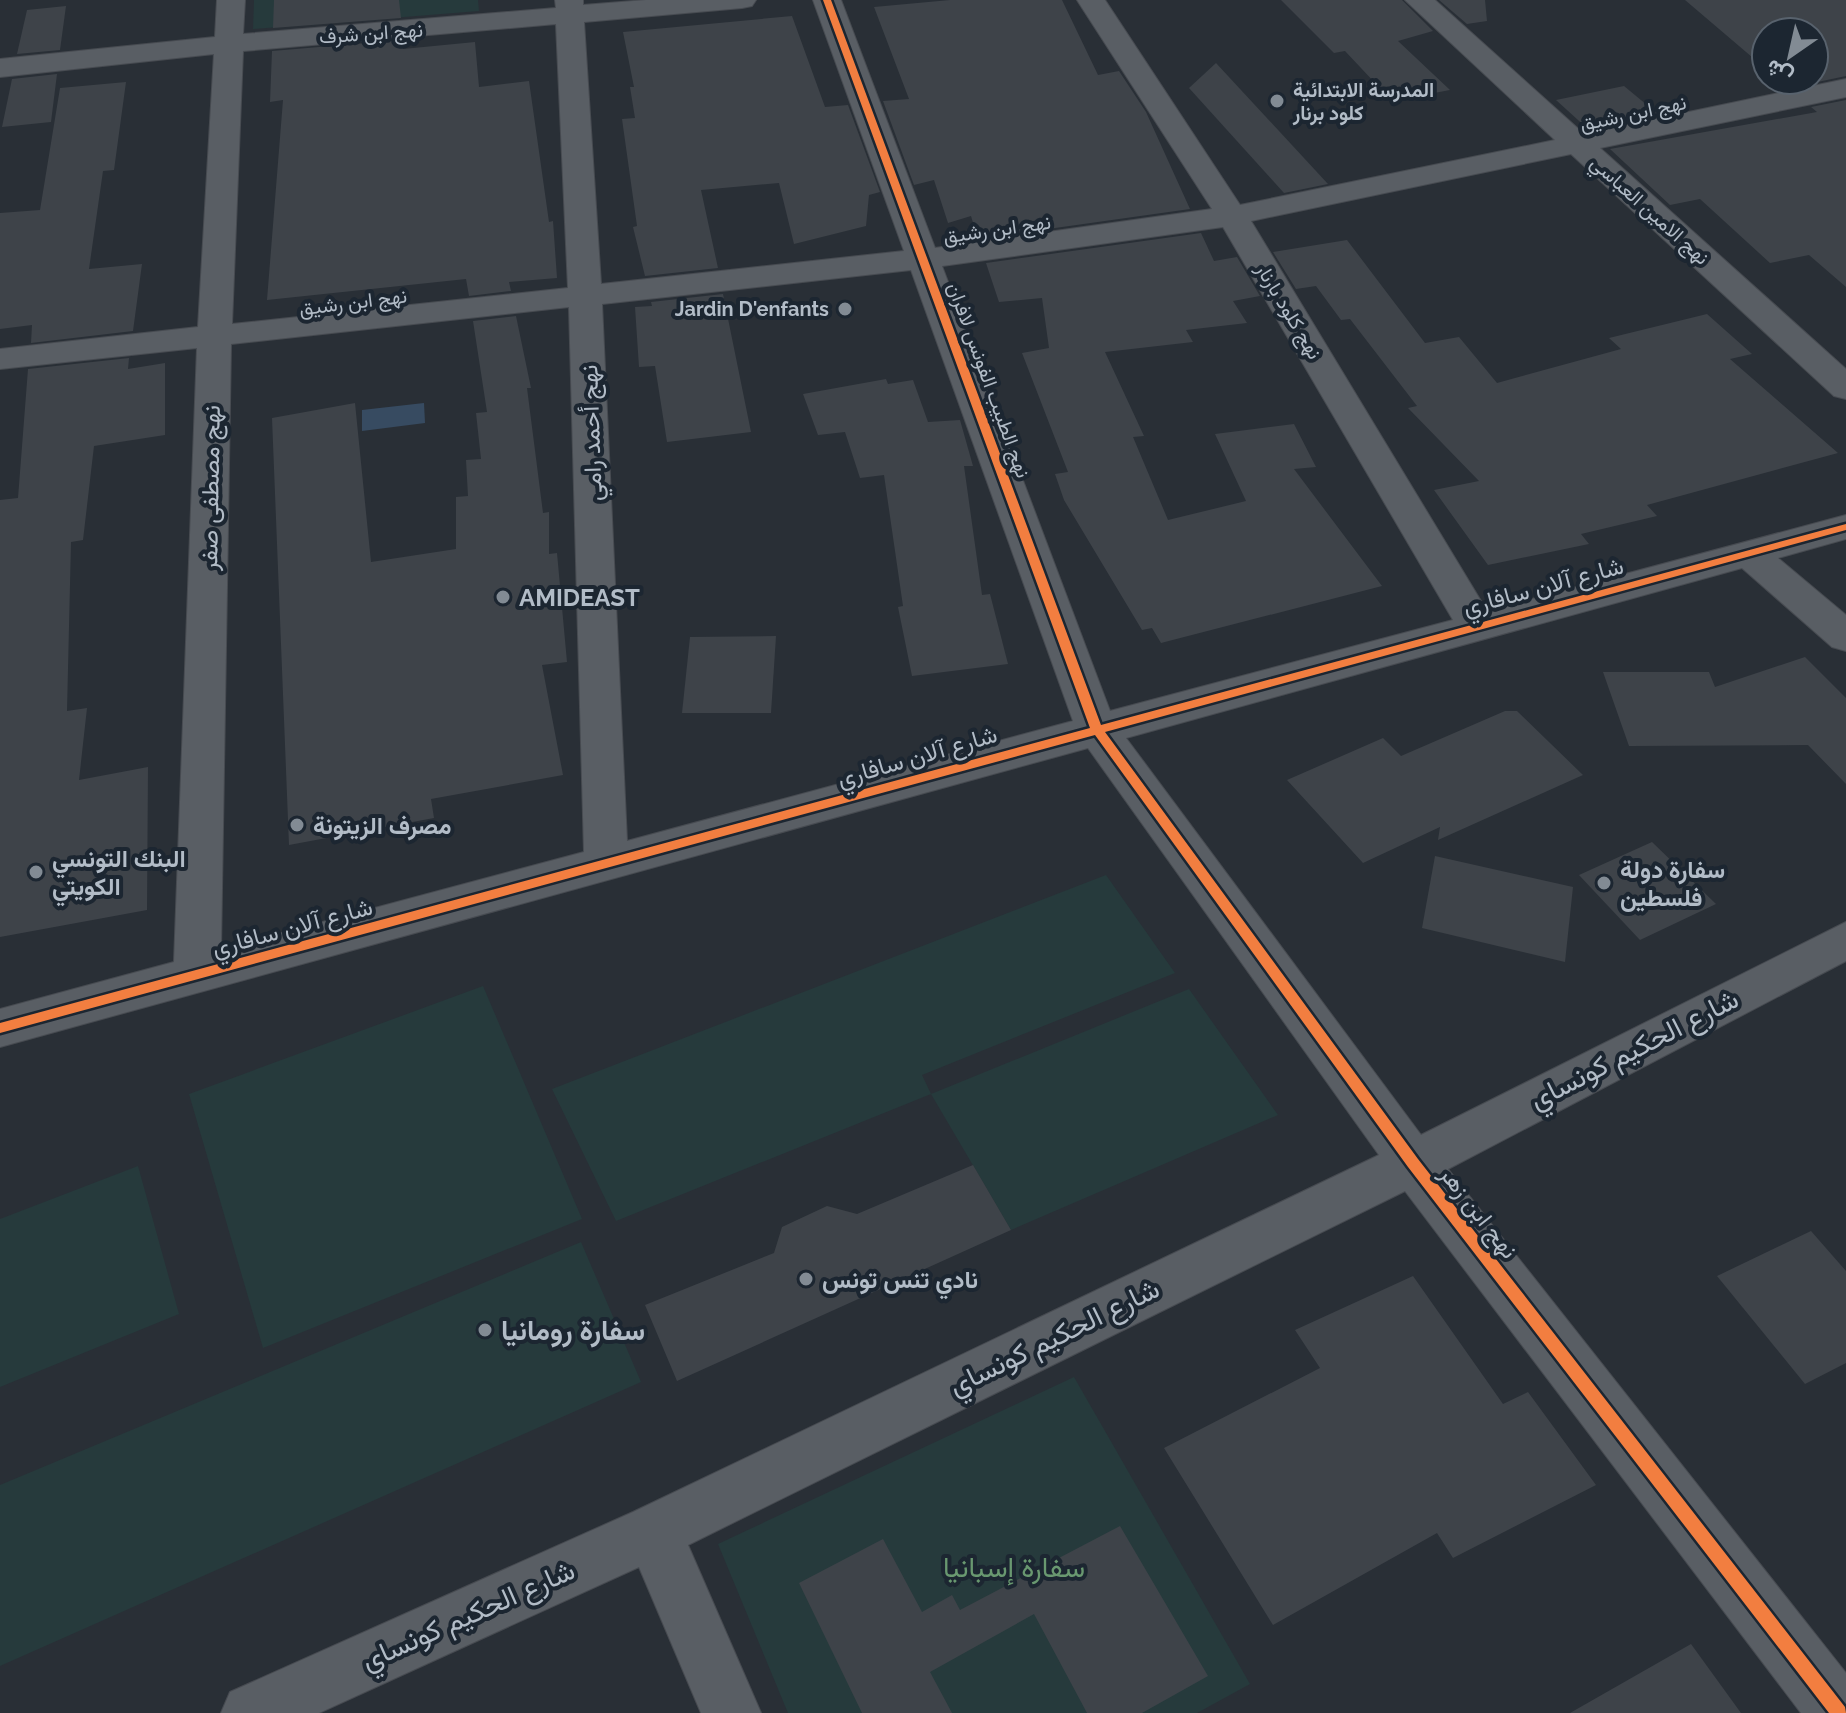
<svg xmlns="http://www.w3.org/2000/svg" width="1846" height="1713" font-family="Raleway,Vazirmatn,sans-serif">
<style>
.green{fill:#263a3c}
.water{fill:#374b61}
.building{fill:#3e4349}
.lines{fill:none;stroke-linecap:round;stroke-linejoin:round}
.minor-casing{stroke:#474b51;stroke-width:2}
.minor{fill:#595e64;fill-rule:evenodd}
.cycleway-casing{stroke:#1c2631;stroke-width:5}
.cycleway{fill:#f27e40;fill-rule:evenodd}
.poi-dot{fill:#828b94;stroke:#1c2631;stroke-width:3}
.labels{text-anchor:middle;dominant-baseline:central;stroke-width:8;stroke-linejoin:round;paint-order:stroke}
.far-street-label{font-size:20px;fill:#b2bcc7;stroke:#1c2631}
.far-poi-label{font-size:20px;font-weight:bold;fill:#b2bcc7;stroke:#1c2631;text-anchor:start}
.street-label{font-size:24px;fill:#b2bcc7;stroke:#1c2631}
.poi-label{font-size:24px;font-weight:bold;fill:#b2bcc7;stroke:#1c2631;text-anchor:start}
.near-street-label{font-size:28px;fill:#b2bcc7;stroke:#1c2631}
.near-poi-label{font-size:28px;font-weight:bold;fill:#b2bcc7;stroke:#1c2631;text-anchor:start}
.near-park-label{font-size:28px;fill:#699870;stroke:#1c2631}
</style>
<rect width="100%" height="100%" fill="#292f36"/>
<g class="green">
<path d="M254,0h224l1,11 -226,18z"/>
<path d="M1106,875l69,98 -253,102 9,19 258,-105 89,126 -267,115 -80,-136 -315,127 -64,-132z"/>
<path d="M483,986l99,233 -319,129 -74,-254z"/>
<path d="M138,1166l41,148 -179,73v-168z"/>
<path d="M581,1242l60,140 -641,284v-181z"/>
<path d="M1074,1377l176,307 -53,29h-409l-70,-169z"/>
</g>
<path class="water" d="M424,403l1,20 -63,8v-21z"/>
<g class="building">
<path d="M274,0h125l2,18 -128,10z"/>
<path d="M950,0h112l36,75 21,-4 27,41 44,97 -212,30 -7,-23 -23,7 -14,-43 -20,5 -31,-84 26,-2 -35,-92z"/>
<path d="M1281,0h121l31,31 -35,10 52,49 -58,11 -47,-50 -11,2z"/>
<path d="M1439,0h46l2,21 -20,3z"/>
<path d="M1685,0h161v76l-57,12 -10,-8h35v-48h-48v37z"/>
<path d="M66,6l-6,44 -43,4 10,-44z"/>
<path d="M792,16l33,91 23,-2 32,87 -11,3 -3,31 -72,18 -15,-61 -78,7 17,78 -73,8 -12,-49 4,-1 -15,-107 13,-1 -5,-31h4l-11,-55z"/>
<path d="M402,40l1,9 72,-7 4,45 50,-6 20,141 4,-1 4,57 -48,4 2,9 -42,5 -3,-17 -199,21 16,-200 -13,2 2,-51z"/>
<path d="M1216,63l112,121 -44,9 -95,-105z"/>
<path d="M57,74l-6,48 -49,5 10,-48z"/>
<path d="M126,82l-12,88 -11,1 -14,98 53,-5 -9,67 -102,12 1,-18 -32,4v-116l40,-3 20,-122z"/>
<path d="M1624,86l35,29 -70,15 -33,-30z"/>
<path d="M1846,100v187l-37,-32 -39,8 -70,-64 -30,6 -60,-56 207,-37 -6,-5z"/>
<path d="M1201,233l13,28 23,-4 23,39 -27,5 14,22 -61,7 7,12 -88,10 39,84 -11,1 35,83 78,-19 -31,-67 79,-10 22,43 -22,2 88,117 -221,57 -9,-15 -10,2 -78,-130 -9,-26 13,-2 -46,-119 27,-5 -7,-50 -43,4 -13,-39z"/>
<path d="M1347,240l78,103 34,-6 38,46 124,-34 -12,-11 98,-24 45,40 -22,5 108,94 -191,52 10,11 -76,18 8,10 -101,21 -54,-75 45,-9 -71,-73 9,-2 -67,-87 -9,1 -25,-34 -20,3 -23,-37z"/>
<path d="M723,294l28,138 -84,10 -12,-76 -16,1 -4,-60 17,-1 -1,-4z"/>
<path d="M516,316l15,72h-4l16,125 6,-1v42l8,-1 10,109 -25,3 21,110 -132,24 3,19 -145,27 -17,-427 83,-15 16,159 85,-13v-52l12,-1 -2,-36 15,-1 -5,-46 11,-1 -14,-91z"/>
<path d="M129,358l-1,11 37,-6v72l-71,11 -11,94 -12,2 -4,169 20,-3 -8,72 69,-13 -1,143 -147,27v-437l18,-2 10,-129z"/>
<path d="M886,379l2,5 25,-4 15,42 32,-2 13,46h-9l18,129 8,-1 18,70 -96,12 -14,-69 5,-1 -19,-131 -24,3 -15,-46 -27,3 -15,-41z"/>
<path d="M776,636l-5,77h-89l8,-76z"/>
<path d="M1805,657l41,41v86l-38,-39 -179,1 -26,-74h106l6,15z"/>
<path d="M1505,711h12l66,64 -145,65 2,-13 -77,36 -76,-83 96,-42 18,18z"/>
<path d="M1652,842l64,62 -76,36 -61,-65z"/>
<path d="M1435,856l138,31 -8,75 -143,-34z"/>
<path d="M973,1165l38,65 -334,151 -32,-76 129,-52 8,-26 45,-21 30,8z"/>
<path d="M1811,1231l35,40v92l-41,21 -88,-108z"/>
<path d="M1413,1276l90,128 25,-12 68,93 -143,73 -16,-25 -164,92 -109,-177 156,-80 -25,-38z"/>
<path d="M1120,1526l88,150 -66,37h-55l-53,-99 -104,58 22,41h-90l-63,-130 84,-44 39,73 30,-17 8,15z"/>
<path d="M1691,1644l50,69h-171z"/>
</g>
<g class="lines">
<g class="minor-casing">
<path id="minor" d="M217,0h28l-2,34 313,-26 -1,-8h28v5l63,-5h110l-4,6 -10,2 -158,14 17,262 303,-33 -91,-251h28l94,248 277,-39 -135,-209h28l135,205 315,-65 -150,-140h30l149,134 262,-55v18l-246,51 246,221v30l-12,-3 -263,-242 -320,67 236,390 359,-96v24l-68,19 68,57v36l-14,-4 -90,-79 -616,170 295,397 425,-213v39l-398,208 398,504v40h-45l-396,-522 -717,354 73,168h-60l-62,-146 -320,146h-98l9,-21 403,-180 746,-357 -291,-407 -1088,299v-38l174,-47 23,-614 -197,21v-20l198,-22 16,-273 -214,23v-18l215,-22zM556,24l12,264 -336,36 11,-273zM1223,227l230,393 -343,91 -168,-445zM911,270l162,451 -446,120 -25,-537zM569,307l15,545 -363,97 10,-605z"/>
</g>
<use href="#minor" class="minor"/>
<g class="cycleway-casing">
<path id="cycleway" d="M823,0h8l270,725 745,-201v6l-741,202 313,427 427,548 1,6h-17l-421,-546 -313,-432 -1095,298v-10l1090,-295z"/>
</g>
<use href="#cycleway" class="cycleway"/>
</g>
<g class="poi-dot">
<circle cx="1277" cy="101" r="8"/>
<circle cx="845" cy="309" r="8"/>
<circle cx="503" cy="597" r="8"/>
<circle cx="297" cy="825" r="8"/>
<circle cx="36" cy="872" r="8"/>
<circle cx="1604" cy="883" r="8"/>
<circle cx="806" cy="1279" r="8"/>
<circle cx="485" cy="1330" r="8"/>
</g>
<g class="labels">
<g class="far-street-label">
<text transform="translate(371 33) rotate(-4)">نهج ابن شرف</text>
<text transform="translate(1633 113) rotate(-12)">نهج ابن رشيق</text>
<text transform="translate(1650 210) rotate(42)">نهج الامين العباسي</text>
<text transform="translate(997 229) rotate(-8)">نهج ابن رشيق</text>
<text transform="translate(353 302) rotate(-7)">نهج ابن رشيق</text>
<text transform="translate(1289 311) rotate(59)">نهج كلود بارنار</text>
<text transform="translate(989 380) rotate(70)">نهج الطبيب الفونس لافران</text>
</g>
<g class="far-poi-label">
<text x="1293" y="90">المدرسة الابتدائية<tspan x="1293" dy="23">كلود برنار</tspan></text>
<text x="829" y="309" text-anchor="end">Jardin D'enfants</text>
</g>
<g class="street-label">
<text transform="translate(591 433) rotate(-92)">نهج أحمد رامي</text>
<text transform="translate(210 488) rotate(-89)">نهج مصطفى صفر</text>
<text transform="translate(1543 586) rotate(-15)">شارع آلان سافاري</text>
<text transform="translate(917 756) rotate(-16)">شارع آلان سافاري</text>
<text transform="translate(292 927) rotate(-15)">شارع آلان سافاري</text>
<text transform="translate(1479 1212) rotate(52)">نهج ابن زهر</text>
</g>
<g class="poi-label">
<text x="519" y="597">AMIDEAST</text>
<text x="313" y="825">مصرف الزيتونة</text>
<text x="52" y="858">البنك التونسي<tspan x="52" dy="28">الكويتي</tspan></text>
<text x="1620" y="869">سفارة دولة<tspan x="1620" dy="28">فلسطين</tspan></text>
<text x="822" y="1279">نادي تنس تونس</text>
</g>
<g class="near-street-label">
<text transform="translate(1634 1049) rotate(-27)">شارع الحكيم كونساي</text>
<text transform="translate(1054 1337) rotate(-26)">شارع الحكيم كونساي</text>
<text transform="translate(468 1615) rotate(-24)">شارع الحكيم كونساي</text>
</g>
<g class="near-poi-label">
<text x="501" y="1330">سفارة رومانيا</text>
</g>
<g class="near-park-label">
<text x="1014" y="1567">سفارة إسبانيا</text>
</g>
</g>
<g transform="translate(1790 56) rotate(214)"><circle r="38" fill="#1c2631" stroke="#58626d" stroke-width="2"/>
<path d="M0-6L14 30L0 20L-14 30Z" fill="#828b94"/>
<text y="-12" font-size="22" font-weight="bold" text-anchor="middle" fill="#b2bcc7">ش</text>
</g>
</svg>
